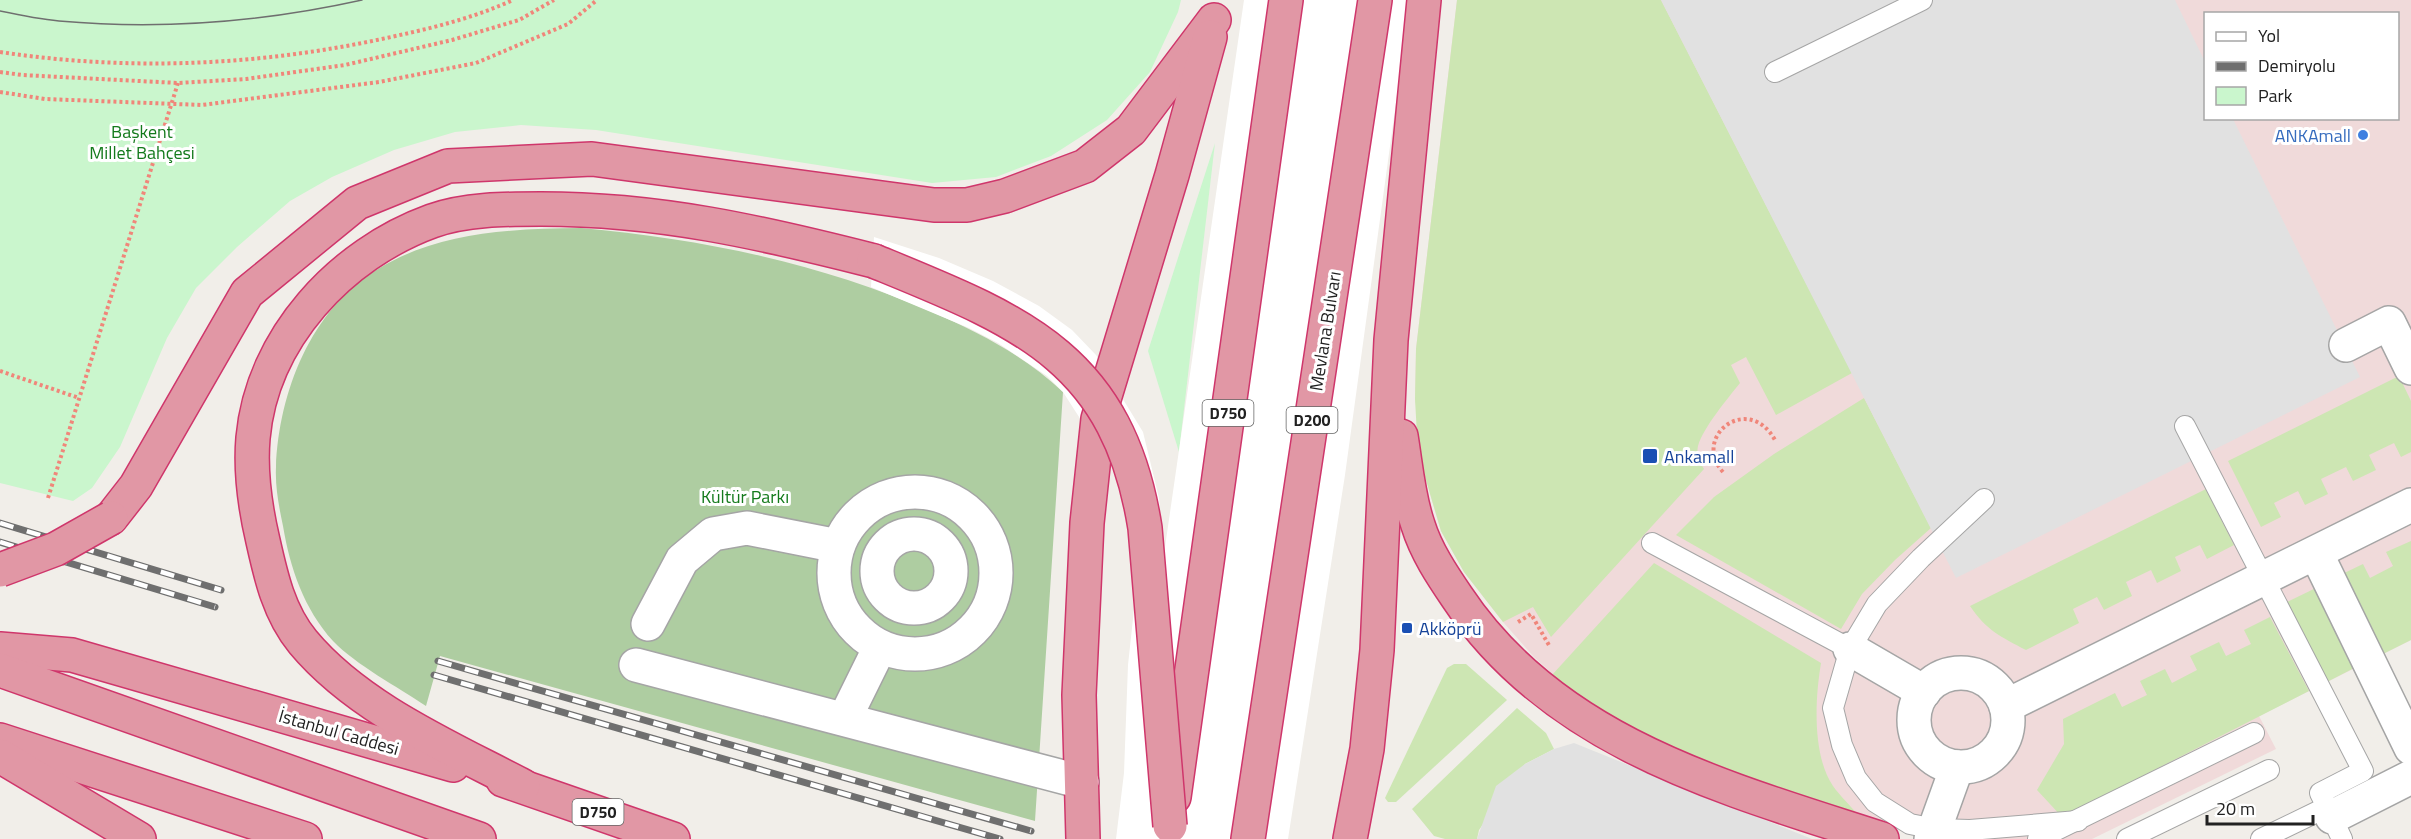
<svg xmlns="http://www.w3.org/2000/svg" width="2411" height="839" font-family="'Titillium Web',sans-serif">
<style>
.commercial{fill:#f0dada;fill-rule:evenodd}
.grass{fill:#cde6b3}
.forest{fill:#aecda1}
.park{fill:#caf6cd}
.parking{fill:#e1e1e1}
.pier{fill:#fff}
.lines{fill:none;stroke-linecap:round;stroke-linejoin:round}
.lane-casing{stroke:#a5a5a5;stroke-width:22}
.street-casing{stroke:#a5a5a5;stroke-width:36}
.highway-casing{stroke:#cf366b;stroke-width:36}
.path{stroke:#f0867a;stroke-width:4;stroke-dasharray:3 3;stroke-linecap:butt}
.lane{stroke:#fff;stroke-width:20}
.street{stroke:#fff;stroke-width:33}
.highway{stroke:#e197a5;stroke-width:33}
.tram{stroke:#6f6f6f;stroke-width:1.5}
.rail-casing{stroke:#6f6f6f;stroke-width:7}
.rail{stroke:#fff;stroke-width:4.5;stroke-dasharray:14;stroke-linecap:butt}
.highway-bridge-casing{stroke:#cf366b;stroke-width:36;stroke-linecap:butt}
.highway-bridge{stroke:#e197a5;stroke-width:33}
.shop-dot{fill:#3f7fe0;stroke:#fff;stroke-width:2}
.transit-dot{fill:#1a4fb4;stroke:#fff;stroke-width:2}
.labels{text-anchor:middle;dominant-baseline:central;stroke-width:6;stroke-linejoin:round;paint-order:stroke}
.shield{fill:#fff;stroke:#646464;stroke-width:1.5}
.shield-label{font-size:16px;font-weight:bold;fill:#212121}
.park-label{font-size:18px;fill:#147a1c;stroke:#fff}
.shop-label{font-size:18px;fill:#366cbe;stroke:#fff;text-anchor:end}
.street-label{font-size:18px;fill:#212121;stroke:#fff}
.transit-label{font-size:18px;fill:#164399;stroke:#fff;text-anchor:start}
</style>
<rect width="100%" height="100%" fill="#f1eee9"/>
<path class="commercial" d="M1457,0h954v640l-152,76 17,33 -184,90h-141l-93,-24 -217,-83 -74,-45 -33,-30 -31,-35 -39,-50 -23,-41 -11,-37 -15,-95 1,-50zM2206,14h192v104h-192z"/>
<g class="grass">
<path d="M1457,0h204l191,373 -76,42 -30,-58 -15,8 9,18c-12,15 -37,45 -42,63 -2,8 2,16 6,23l-153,168 -18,-30 -30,15 -39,-50 -23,-41 -23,-78 -3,-54 1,-50z"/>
<path d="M2399,376l12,25v51l-10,5 -7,-14 -25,12 7,15 -23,11 -7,-14 -25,12 7,15 -23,11 -7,-14 -24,12 7,14 -20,10 -33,-66z"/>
<path d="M1864,398l67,130 -36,32 -33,34 -21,35 -165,-94 38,-38 60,-43z"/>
<path d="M2206,489l28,56 -27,14 -7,-14 -25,12 6,14 -24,12 -6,-13 -25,12 6,14 -28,14 -7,-13 -24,12 6,14 -53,27c-25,-13 -40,-20 -56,-44z"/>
<path d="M2411,541v99l-34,17 -41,-80 27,-13 7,14 23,-12 -7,-14z"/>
<path d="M1654,563l167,100c-6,36 -9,92 12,123 7,10 17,19 25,29 -106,-35 -219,-67 -306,-140z"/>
<path d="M2320,586l40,79 -33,17 -40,-80z"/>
<path d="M2270,617l39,74 -247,126 -25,-27 27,-46 -1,-25 52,-26 7,14 25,-12 -7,-14 25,-12 7,14 25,-13 -7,-14 29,-14 7,14 25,-12 -7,-14z"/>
<path d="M1454,664h12l41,36 -111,102h-8l-3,-4 62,-130z"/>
<path d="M1517,708l29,25 8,16 -29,15 -46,66 -2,9h-32l-11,-3 -22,-27z"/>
</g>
<path class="forest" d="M581,228c121,11 239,35 351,84 48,21 93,44 131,80l-28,429 -595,-165 -14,50c-28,-19 -70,-41 -93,-65 -29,-32 -43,-73 -50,-115 -4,-19 -8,-39 -7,-59 3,-75 35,-158 102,-198 62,-38 133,-40 203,-41z"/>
<g class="park">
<path d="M0,0h1181l-3,12 -28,60 -43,48 -56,36 -55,21 -64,6 -336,-53 -75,-5 -66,7 -61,18 -62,27 -42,24 -53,46 -41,41 -29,50 -47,109 -28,41 -19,13 -73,-18z"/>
<path d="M1215,143l-36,309 -31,-101z"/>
</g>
<g class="parking">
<path d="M1661,0h514l30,62 1,56 27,1 127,258 -404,201z"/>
<path d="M1574,743l238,96h-335l19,-53 29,-22 29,-15z"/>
</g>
<path class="pier" d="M1244,0h166l-65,475 -57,364h-172l8,-66 4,-108 8,-74 -3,-60 -18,-58 -52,-81 -16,-16 -49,-33 -29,-15 -98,-41 3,-50 65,21 54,23 46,25 33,24 24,25 47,77 16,66 5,56z"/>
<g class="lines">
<g class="lane-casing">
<g id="lane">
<path d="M1775,72l147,-72"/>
<path d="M2185,426l178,345 -43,22 7,14"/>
<path d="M1984,499l-63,59 -44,46 -27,45 -17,59 9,37 14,33 19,24 35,22 25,5 35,1 108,-9"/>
<path d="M1652,543l198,106"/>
<path d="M2038,839l216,-106"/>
<path d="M2127,839l142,-69"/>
<path d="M2261,839l66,-32 15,32"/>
</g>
</g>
<g class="street-casing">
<g id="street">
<path d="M2346,345l43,-22 22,45"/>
<circle cx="915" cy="573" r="81"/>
<circle cx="914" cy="571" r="37"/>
<path d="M2316,553l95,195"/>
<path d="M648,624l34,-64 31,-26 34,-6 91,18"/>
<path d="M1850,649l74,43"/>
<path d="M636,665l446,117"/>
<circle cx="1961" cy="720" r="47"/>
<path d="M2006,706l405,-201"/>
<path d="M845,718l35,-71"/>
<path d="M2332,817l79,-40"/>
<path d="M1931,839l26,-72"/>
</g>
</g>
<g class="highway-casing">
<g id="highway">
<path d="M1401,436c5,30 7,60 17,89 8,26 24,50 39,72 97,146 268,191 425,242"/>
<path d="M111,518l25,-32 111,-193 110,-90 91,-37 144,-7 342,46h33l38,-9 80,-30 46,-36 83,-110"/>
<path d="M0,649l72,6 381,110"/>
<path d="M0,670l479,169"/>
<path d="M0,740l305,99"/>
<path d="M0,756l139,83"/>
<path d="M503,780l170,59"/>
<path d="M523,786c-74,-39 -165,-78 -220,-144 -24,-29 -32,-65 -40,-101 -8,-34 -13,-68 -10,-103 9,-100 88,-184 179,-217 33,-12 74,-12 109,-12 118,0 219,23 333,52"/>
<path d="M1174,797l112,-797"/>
<path d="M1083,839l-4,-144 8,-172 11,-104 74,-244 38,-138"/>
<path d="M1248,839l127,-839"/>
<path d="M1350,839l17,-90 10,-99 14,-310 33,-340"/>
</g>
</g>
<g class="path">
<path d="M0,52c126,19 253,14 377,-12 47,-10 92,-20 136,-40"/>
<path d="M0,72l22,3 156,8 68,-4 99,-14 107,-25 67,-20 35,-20"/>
<path d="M0,92l45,7 157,6 177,-23 97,-19 92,-39 29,-24"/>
<path d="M0,371l79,27"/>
<path d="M1723,472c-32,-35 25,-80 52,-32"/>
<path d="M48,498l130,-415"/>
<path d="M1518,622l13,-8 19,33"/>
</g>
<use href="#lane" class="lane"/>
<use href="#street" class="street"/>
<use href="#highway" class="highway"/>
<path class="tram" d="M0,11c19,4 39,8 59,10 101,9 204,1 303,-21"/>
<g class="rail-casing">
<g id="rail">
<path d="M0,523l221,67"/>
<path d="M0,542l215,65"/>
<path d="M438,661l593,170"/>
<path d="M434,675l566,164"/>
</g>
</g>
<use href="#rail" class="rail"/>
<g class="highway-bridge-casing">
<g id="highway-bridge">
<path d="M874,261c144,59 244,95 271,267l25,298"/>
<path d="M0,570l56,-21 55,-31"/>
</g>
</g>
<use href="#highway-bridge" class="highway-bridge"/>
</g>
<circle class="shop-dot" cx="2363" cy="135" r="6"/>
<g class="transit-dot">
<rect x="1642" y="448" width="16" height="16" rx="3"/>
<rect x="1401" y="622" width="12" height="12" rx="3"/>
</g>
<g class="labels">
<g class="shield">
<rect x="1202.5" y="400" width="51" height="26" rx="4.5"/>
<rect x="1286.5" y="407" width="51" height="26" rx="4.5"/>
<rect x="572.5" y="799" width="51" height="26" rx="4.5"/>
</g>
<g class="shield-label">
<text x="1228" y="413">D750</text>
<text x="1312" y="420">D200</text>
<text x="598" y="812">D750</text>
</g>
<g class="park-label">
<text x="142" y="131">Başkent<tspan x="142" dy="21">Millet Bahçesi</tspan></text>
<text x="745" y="496">Kültür Parkı</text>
</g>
<g class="shop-label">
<text x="2351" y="135">ANKAmall</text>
</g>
<g class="street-label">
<text transform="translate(1325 331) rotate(-81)">Mevlana Bulvarı</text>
<text transform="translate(339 732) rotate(16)">İstanbul Caddesi</text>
</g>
<g class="transit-label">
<text x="1664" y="456">Ankamall</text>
<text x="1419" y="628">Akköprü</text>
</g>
</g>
<rect x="2204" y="12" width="195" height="108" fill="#ffffff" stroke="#a6a6a6" stroke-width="1.5"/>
<rect x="2216" y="32" width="30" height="9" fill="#ffffff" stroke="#a6a6a6" stroke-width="1.5"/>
<text x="2258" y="42" font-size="18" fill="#212121">Yol</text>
<rect x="2216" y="62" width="30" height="9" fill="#6f6f6f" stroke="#a6a6a6" stroke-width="1.5"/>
<text x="2258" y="72" font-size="18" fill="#212121">Demiryolu</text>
<rect x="2216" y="87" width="30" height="18" fill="#caf6cd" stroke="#a6a6a6" stroke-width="1.5"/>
<text x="2258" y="102" font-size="18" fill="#212121">Park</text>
<path d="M2207 815v9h106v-9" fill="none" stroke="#212121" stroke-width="3"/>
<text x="2216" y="815" font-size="18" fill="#212121" stroke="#ffffff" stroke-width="4.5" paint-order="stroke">20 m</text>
</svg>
